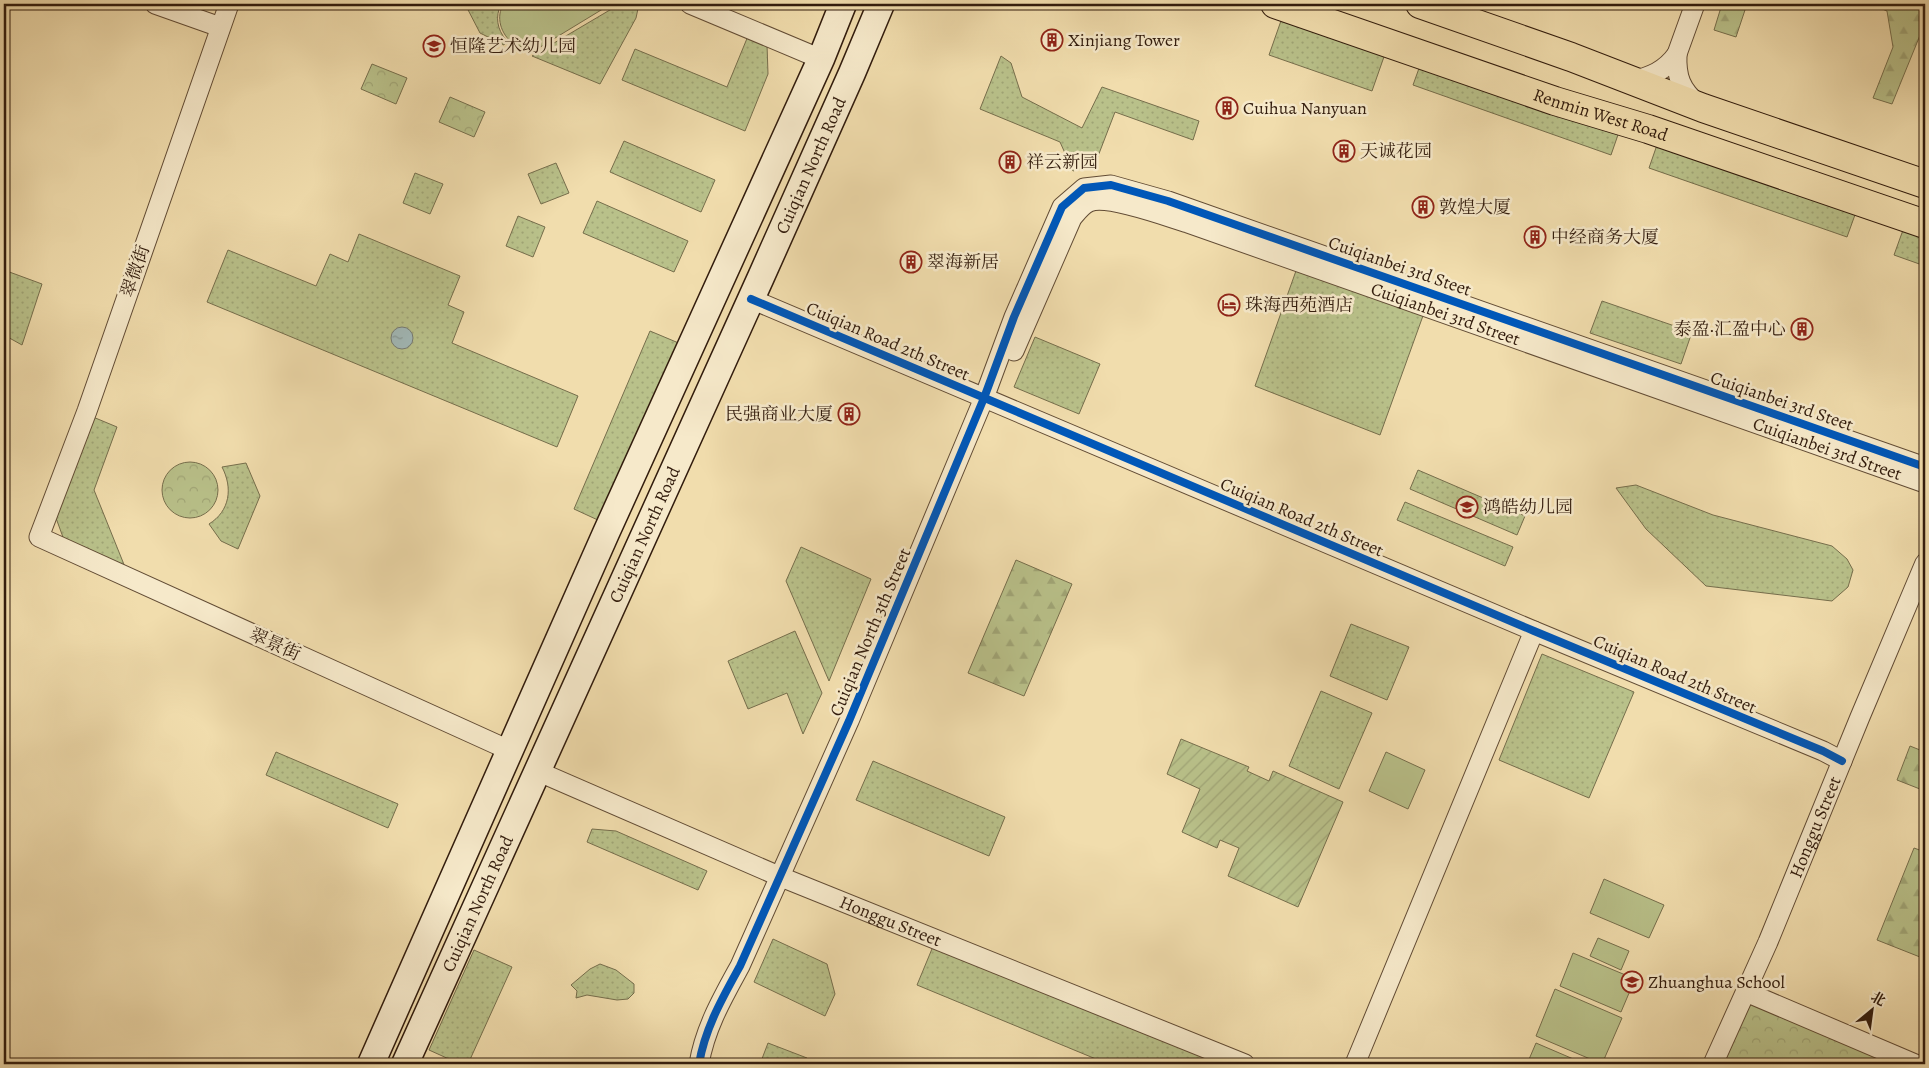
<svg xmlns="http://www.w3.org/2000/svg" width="1929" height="1068" font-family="Alegreya,'Noto Serif SC',serif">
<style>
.grass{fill:url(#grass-dots);stroke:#766e4c}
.forest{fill:url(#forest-firs);stroke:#766e4c}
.park{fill:url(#park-crowns);stroke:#766e4c}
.garden{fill:url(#garden-furrows);stroke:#766e4c}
.pitch{fill:#b9c18a;stroke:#766e4c}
.water{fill:url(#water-ripples);stroke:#757a73}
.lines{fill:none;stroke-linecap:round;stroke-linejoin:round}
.street-casing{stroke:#624c35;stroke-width:21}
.secondary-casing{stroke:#321c0d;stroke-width:29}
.primary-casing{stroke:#321c0d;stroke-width:30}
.street{stroke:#f6e9ca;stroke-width:19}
.secondary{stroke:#f6e9ca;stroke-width:26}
.primary{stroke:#f1ddad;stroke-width:28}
.cycleway-casing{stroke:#f6e9ca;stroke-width:11}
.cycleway{stroke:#0057b8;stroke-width:8}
.labels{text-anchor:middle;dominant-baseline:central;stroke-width:5;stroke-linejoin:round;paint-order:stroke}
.poi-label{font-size:18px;fill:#321c0d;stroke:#f6e9ca;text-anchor:start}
.street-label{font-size:18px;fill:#321c0d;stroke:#f6e9ca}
</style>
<defs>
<pattern id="grass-dots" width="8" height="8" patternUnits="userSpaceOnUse" patternTransform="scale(1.25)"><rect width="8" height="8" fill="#b9c18a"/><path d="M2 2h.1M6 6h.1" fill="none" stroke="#a0a576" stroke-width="1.8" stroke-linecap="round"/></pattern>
<pattern id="forest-firs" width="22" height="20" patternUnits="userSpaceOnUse" patternTransform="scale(1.25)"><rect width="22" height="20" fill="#b9c18a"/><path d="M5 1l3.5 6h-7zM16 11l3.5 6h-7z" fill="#a0a576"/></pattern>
<pattern id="park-crowns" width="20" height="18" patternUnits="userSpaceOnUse" patternTransform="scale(1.25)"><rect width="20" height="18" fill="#b9c18a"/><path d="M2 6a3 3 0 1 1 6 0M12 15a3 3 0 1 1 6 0" fill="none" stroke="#a0a576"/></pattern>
<pattern id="garden-furrows" width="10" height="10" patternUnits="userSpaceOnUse" patternTransform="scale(1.25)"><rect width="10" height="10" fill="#b9c18a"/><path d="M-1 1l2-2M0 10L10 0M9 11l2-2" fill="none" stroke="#a0a576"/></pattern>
<pattern id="water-ripples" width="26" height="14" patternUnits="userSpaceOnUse" patternTransform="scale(1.25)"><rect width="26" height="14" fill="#a1b8b7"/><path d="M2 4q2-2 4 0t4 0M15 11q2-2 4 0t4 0" fill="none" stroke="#849593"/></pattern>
</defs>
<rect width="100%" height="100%" fill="#f1ddad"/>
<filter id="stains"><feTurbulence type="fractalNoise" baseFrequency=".004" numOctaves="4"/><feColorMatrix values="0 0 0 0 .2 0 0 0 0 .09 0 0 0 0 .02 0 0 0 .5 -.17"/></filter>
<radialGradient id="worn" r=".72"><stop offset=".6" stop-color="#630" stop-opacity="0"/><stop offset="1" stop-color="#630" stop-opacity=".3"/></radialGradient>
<g class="grass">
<path d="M465,4h36c-6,13 -4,25 5,36l-2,5 -24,-12z"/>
<path d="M620,4h19l-3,14 -36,66 -68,-28z"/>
<path d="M1283,15l103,36 -14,40 -103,-36z"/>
<path d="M748,36l19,8 1,30 -23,57 -123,-51 13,-31 92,38z"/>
<path d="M1001,56l10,7 11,34 60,31 20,-41 97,34 -6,19 -78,-28 -20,52 -22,7 -13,-29 -80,-33z"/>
<path d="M1422,60l198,69 -9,26 -198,-70z"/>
<path d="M624,141l91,39 -14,32 -91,-40z"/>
<path d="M1658,142l198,70 -9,25 -198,-69z"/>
<path d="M556,163l13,30 -28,11 -13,-30z"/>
<path d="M415,173l28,11 -13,30 -27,-11z"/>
<path d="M597,201l91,40 -14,31 -91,-39z"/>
<path d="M518,216l27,11 -12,30 -27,-11z"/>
<path d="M1903,230l22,8v28l-31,-11z"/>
<path d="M359,234l101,42 -12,29 16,7 -12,31 126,53 -21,51 -350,-145 21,-52 88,36 14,-32 18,8z"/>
<path d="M1297,268l127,45 -44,122 -125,-49z"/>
<path d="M4,270l38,14 -20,61 -18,-10z"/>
<path d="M1602,301l90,31 -11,32 -91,-31z"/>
<path d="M650,331l31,13 -81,177 -26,-12z"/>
<path d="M1035,337l65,27 -21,50 -65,-27z"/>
<path d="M93,417l24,10 -23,63 31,77 -61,-27 -8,-22z"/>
<path d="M246,463l14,33 -22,53 -17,-8 -12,-17c21,-13 24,-36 13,-57z"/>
<path d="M1418,470l107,46 -8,19 -107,-46z"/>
<path d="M1636,485l77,30 119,31 15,13 6,11 -5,17 -16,14 -126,-15 -60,-57 -30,-41z"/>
<path d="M1405,502l108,45 -8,19 -108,-46z"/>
<path d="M801,547l70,32 -42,102 -43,-100z"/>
<path d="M1351,624l58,23 -22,53 -57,-24z"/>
<path d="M795,631l27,62 -19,41 -16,-41 -39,16 -20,-48z"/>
<path d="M1542,654l92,38 -45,106 -90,-38z"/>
<path d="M1321,691l51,22 -33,76 -50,-23z"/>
<path d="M276,752l122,52 -10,24 -122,-53z"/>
<path d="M873,761l132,56 -16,39 -133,-56z"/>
<path d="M592,829l24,2 91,40 -9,19 -111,-48z"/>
<path d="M773,939l54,25 8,30 -10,22 -71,-34z"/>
<path d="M934,944l275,114 -2,6h-99l-191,-79z"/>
<path d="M474,950l38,17 -44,97h-8l-31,-14z"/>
<path d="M600,964l16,6 18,14v9l-6,6 -11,1 -30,-5 -11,3 1,-7 -6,-6 19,-16z"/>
<path d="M768,1043l39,15 -2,6h-45z"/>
</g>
<g class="forest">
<path d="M1722,4h25l-11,33 -22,-7z"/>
<path d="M1870,4h51l2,24 -31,76 -19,-6 20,-51 -6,-36z"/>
<path d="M1016,560l56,24 -48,112 -56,-23z"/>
<path d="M1910,746l15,6v39l-28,-11z"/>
<path d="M1914,848l11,4v107l-48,-19z"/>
</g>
<g class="park">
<path d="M372,64l35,14 -11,26 -35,-15z"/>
<path d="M450,97l35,15 -11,25 -35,-15z"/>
<circle cx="190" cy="490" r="28"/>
<path d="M1750,1002l149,62h-177z"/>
</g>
<path class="garden" d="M1181,739l68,28 -2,4 22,10 4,-10 70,31 -45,105 -70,-31 11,-28 -19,-8 -3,8 -35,-16 18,-43 -33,-15z"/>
<g class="pitch">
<path d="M504,4h107l-74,45c-9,-1 -16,-1 -24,-6 -12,-8 -18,-27 -9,-39z"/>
<path d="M1386,752l39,18 -17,39 -39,-18z"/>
<path d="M1604,879l60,26 -15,33 -59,-25z"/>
<path d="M1598,938l31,13 -8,19 -31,-14z"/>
<path d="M1573,953l62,26 -14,33 -61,-26z"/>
<path d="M1555,989l67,29 -20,46 -66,-28z"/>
<path d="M1536,1043l49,21h-58z"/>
</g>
<circle class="water" cx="402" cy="338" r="11"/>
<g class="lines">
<g class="street-casing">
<g id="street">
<path d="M155,4l65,23"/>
<path d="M229,4l-142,407 -48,126 472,214"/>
<path d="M690,4l131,55"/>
<path d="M1677,54l18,-50"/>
<path d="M1631,81c19,-4 34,-10 46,-27 -1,23 4,36 21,50"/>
<path d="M751,299l783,332 289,120 19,10"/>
<path id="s1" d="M1014,351l58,-133c5,-6 10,-13 17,-16 18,-8 79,15 99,21l737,260"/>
<path id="s2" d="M537,771l244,106 464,187"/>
<path d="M1746,992l169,72"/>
<path d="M699,1064c6,-36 24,-67 41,-98l109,-245 135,-323 30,-81 48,-110 22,-19 27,-3 57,16 757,266"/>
<path d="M1355,1064l179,-433"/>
<path id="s3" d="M1713,1064l55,-122 92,-225 65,-154"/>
</g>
</g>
<g class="secondary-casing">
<g id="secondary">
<path d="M371,1064l235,-531 215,-474 22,-55"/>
<path id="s4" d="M405,1064l356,-787 91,-204 29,-69"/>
</g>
</g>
<g class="primary-casing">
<g id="primary">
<path id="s5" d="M1275,4l280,97 93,28 277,95"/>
<path d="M1420,4l151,53 132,51 222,76"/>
</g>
</g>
<use href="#street" class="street"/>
<use href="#secondary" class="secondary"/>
<use href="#primary" class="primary"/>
<g class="cycleway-casing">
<g id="cycleway">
<path d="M751,299l783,332 289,120 19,10"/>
<path d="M699,1064c6,-36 24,-67 41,-98l109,-245 135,-323 30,-81 48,-110 22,-19 27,-3 57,16 757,266"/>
</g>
</g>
<use href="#cycleway" class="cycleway"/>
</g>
<defs>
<g id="building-ring" transform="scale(1.125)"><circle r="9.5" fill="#f6e9ca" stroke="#8f2418" stroke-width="1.5"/><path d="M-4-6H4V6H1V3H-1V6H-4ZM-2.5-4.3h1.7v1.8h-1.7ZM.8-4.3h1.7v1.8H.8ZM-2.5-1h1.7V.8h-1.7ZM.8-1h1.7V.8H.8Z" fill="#8f2418"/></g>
<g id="school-ring" transform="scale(1.125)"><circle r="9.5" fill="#f6e9ca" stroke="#8f2418" stroke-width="1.5"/><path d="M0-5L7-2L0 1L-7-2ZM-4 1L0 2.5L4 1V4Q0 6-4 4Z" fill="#8f2418"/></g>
<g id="hotel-ring" transform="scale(1.125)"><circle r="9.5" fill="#f6e9ca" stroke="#8f2418" stroke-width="1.5"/><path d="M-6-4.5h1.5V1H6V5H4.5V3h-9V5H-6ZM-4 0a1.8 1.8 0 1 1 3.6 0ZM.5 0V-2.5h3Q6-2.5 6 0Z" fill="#8f2418"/></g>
</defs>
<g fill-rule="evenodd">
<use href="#building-ring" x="1052" y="40"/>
<use href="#school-ring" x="434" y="46"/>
<use href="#building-ring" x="1227" y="108"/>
<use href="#building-ring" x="1344" y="151"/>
<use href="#building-ring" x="1010" y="162"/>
<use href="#building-ring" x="1423" y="207"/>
<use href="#building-ring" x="1535" y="237"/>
<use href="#building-ring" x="911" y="262"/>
<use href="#hotel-ring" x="1229" y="305"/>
<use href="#building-ring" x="1802" y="329"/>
<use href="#building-ring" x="849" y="414"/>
<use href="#school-ring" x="1467" y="507"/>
<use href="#school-ring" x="1632" y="982"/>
</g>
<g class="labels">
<g class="poi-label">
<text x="1068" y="40">Xinjiang Tower</text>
<text x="450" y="46">恒隆艺术幼儿园</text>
<text x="1243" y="108">Cuihua Nanyuan</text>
<text x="1360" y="151">天诚花园</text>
<text x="1026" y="162">祥云新园</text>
<text x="1439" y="207">敦煌大厦</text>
<text x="1551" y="237">中经商务大厦</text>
<text x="927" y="262">翠海新居</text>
<text x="1245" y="305">珠海西苑酒店</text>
<text x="1786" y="329" text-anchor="end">泰盈·汇盈中心</text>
<text x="833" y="414" text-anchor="end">民强商业大厦</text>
<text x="1483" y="507">鸿皓幼儿园</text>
<text x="1648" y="982">Zhuanghua School</text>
</g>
<g class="street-label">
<text stroke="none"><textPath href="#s5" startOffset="344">Renmin West Road</textPath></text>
<text stroke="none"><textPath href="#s4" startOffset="986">Cuiqian North Road</textPath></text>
<text transform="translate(1400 266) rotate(19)">Cuiqianbei 3rd Steet</text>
<text transform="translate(135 271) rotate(-71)">翠微街</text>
<text stroke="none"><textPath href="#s1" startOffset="544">Cuiqianbei 3rd Street</textPath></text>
<text transform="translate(888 341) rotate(23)">Cuiqian Road 2th Street</text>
<text transform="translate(1782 401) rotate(19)">Cuiqianbei 3rd Steet</text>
<text stroke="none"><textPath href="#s1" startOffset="949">Cuiqianbei 3rd Street</textPath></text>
<text transform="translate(1302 517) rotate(23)">Cuiqian Road 2th Street</text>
<text stroke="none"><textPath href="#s4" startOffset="581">Cuiqian North Road</textPath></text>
<text transform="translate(870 632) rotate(-67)">Cuiqian North 3th Street</text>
<text transform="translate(275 644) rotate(24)">翠景街</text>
<text transform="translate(1675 674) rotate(23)">Cuiqian Road 2th Street</text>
<text stroke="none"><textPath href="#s3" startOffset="258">Honggu Street</textPath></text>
<text stroke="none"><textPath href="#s4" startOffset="176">Cuiqian North Road</textPath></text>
<text stroke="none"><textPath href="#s2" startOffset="384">Honggu Street</textPath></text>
</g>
</g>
<rect width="1929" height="1068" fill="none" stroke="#f1ddad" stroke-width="20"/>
<rect x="5" y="5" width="1919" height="1058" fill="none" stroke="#321c0d" stroke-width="2.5"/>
<rect x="10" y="10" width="1909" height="1048" fill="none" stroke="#321c0d"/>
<g transform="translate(1872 1010) rotate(29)" stroke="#f6e9ca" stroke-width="4" paint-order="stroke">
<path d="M0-4L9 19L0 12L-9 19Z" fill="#321c0d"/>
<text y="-8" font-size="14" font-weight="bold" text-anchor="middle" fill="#321c0d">北</text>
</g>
<rect width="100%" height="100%" filter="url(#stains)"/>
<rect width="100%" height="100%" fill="url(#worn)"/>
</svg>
